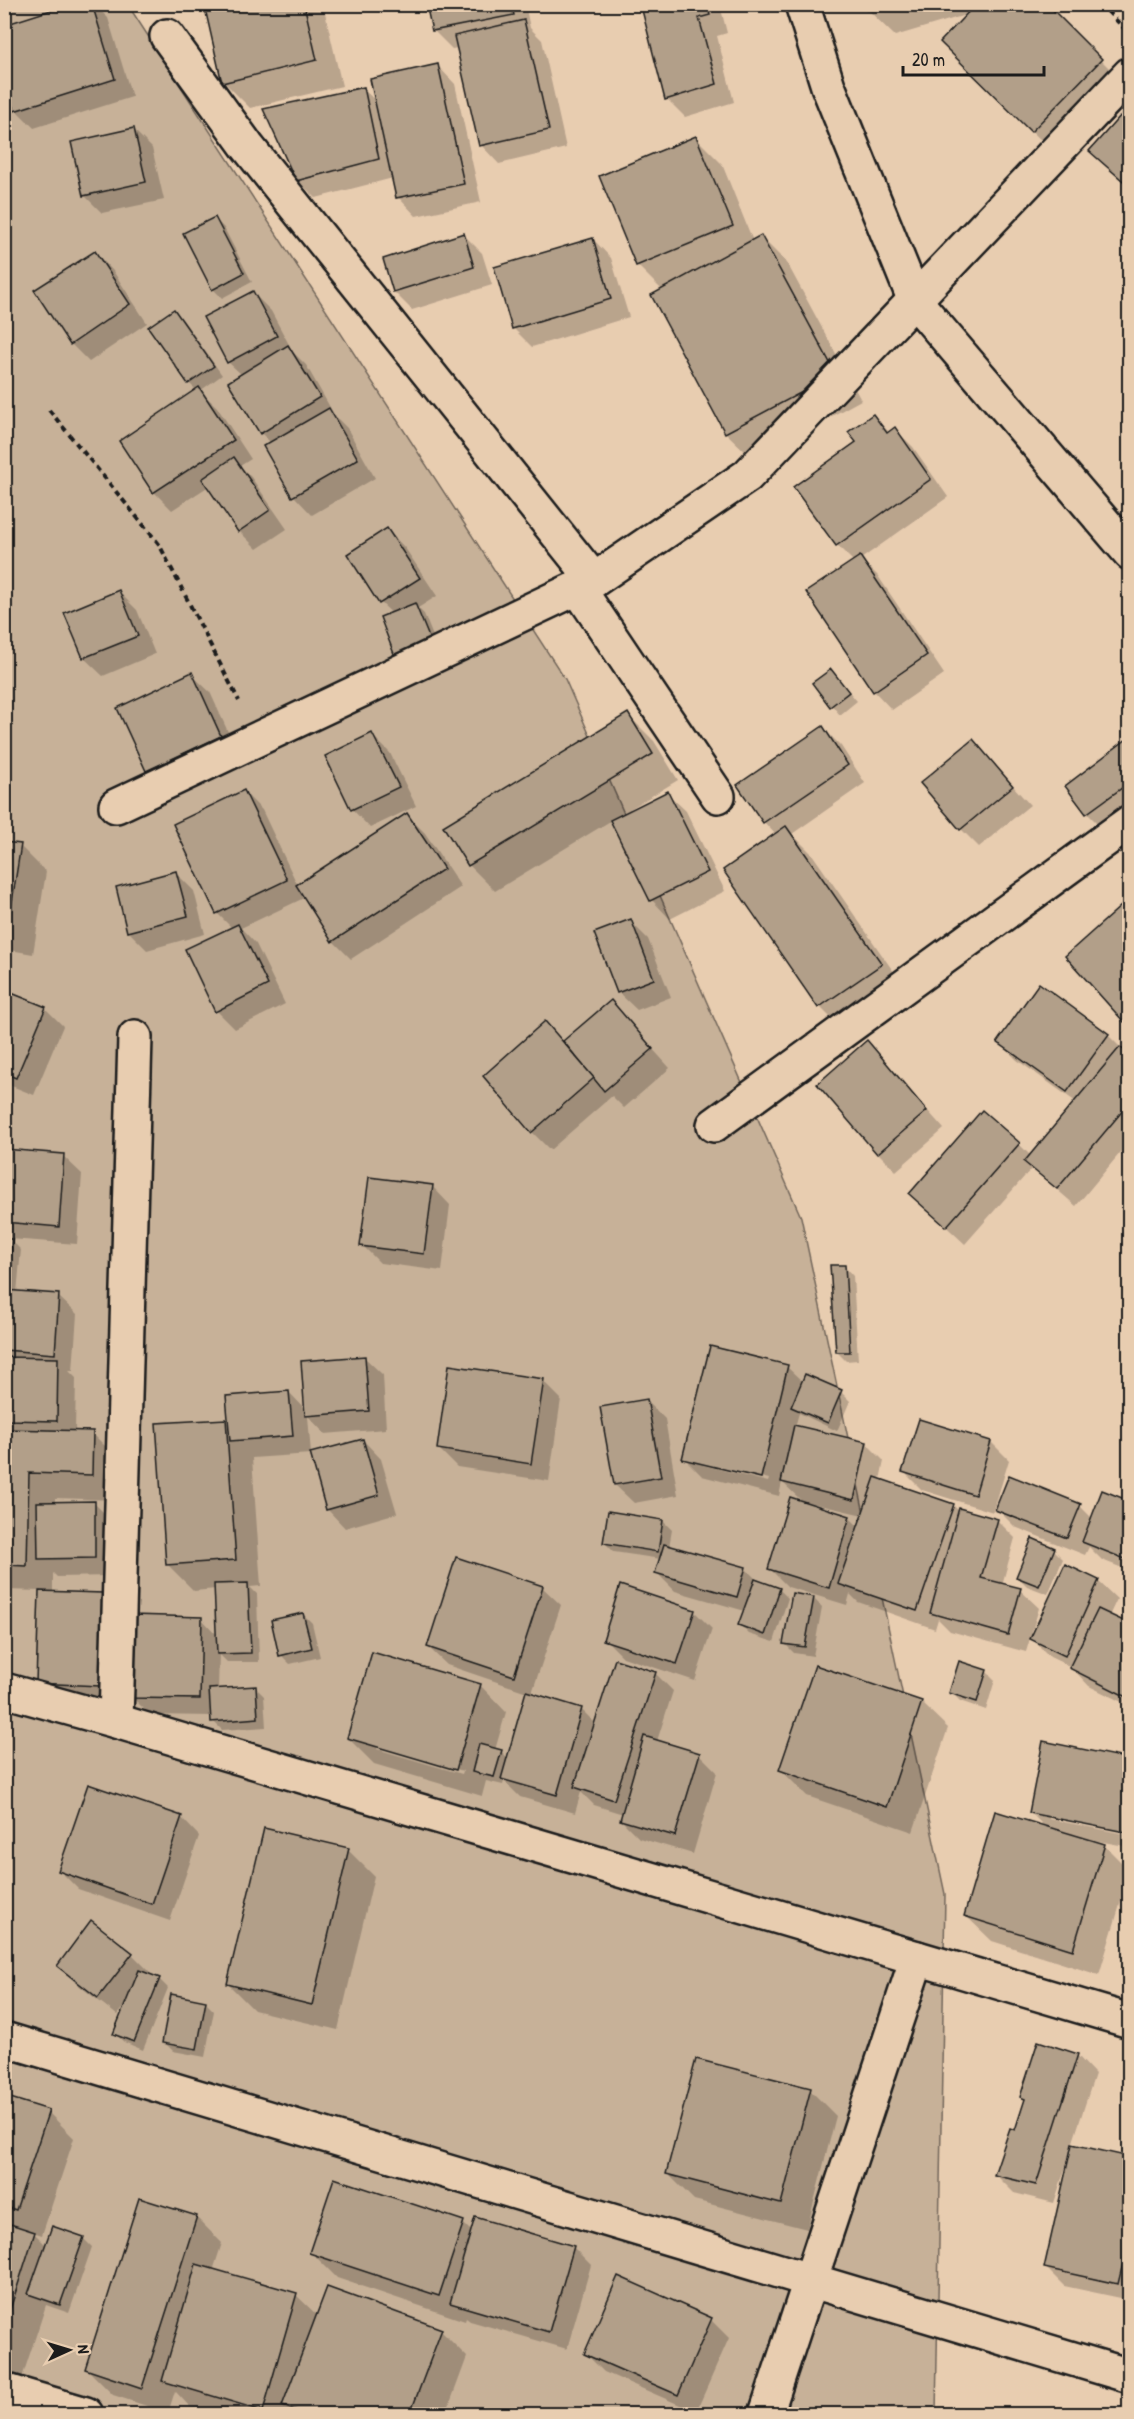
<svg xmlns="http://www.w3.org/2000/svg" width="1134" height="2419" font-family="'Patrick Hand',sans-serif">
<style>
.green{fill:#c7b198;stroke:#72665a;stroke-width:1.5}
.shadow{fill:#0003;fill-rule:evenodd}
.building{fill:#b29f89;stroke:#1c1c1c;stroke-width:1.5}
.lines{fill:none;stroke-linecap:round;stroke-linejoin:round}
.minor-casing{stroke:#1c1c1c;stroke-width:38}
.path{stroke:#1c1c1c;stroke-width:4;stroke-dasharray:6 4.5;stroke-linecap:butt}
.minor{stroke:#e8cdb0;stroke-width:33}
</style>
<rect width="100%" height="100%" fill="#e8cdb0"/>
<filter id="ink" filterUnits="userSpaceOnUse"><feTurbulence type="fractalNoise" baseFrequency=".0167" numOctaves="2"/><feDisplacementMap in="SourceGraphic" scale="12" xChannelSelector="R" yChannelSelector="G"/><feConvolveMatrix kernelMatrix="1 2 1 2 8 2 1 2 1" color-interpolation-filters="sRGB"/></filter>
<g filter="url(#ink)">
<path class="green" d="M5,5h123l437,674 236,538 144,677 -9,520h-931z"/>
<g class="shadow">
<path d="M75,4h19l14,14 24,79 -98,31 -18,-18z"/>
<path d="M205,4h118l19,82 -92,22 -26,-26z"/>
<path d="M428,4h97l5,24 12,12 24,108 -67,16 -18,-19 -23,-97 -6,1 -18,-18z"/>
<path d="M668,4h45l9,9 5,20 -10,3 17,66 -49,15 -18,-18z"/>
<path d="M867,4h178l82,82 -69,71 -116,-115 27,-28 -74,22 -27,-26z"/>
<path d="M437,65l18,19 26,118 -65,14 -18,-19 -5,-19 -77,20 -19,-18 66,-91 14,13z"/>
<path d="M134,130l18,18 12,52 -62,13 -18,-18z"/>
<path d="M696,138l26,26 31,77 8,-4 26,26 74,137 -108,59 -27,-26 -73,-138 9,-5 -25,-25z"/>
<path d="M215,219l9,9 28,54 -30,16 -9,-9z"/>
<path d="M464,235l18,18 10,32 -80,25 -18,-18z"/>
<path d="M593,239l18,19 18,59 -97,30 -18,-18 -18,-61z"/>
<path d="M95,252l18,19 34,52 -58,39 -18,-18z"/>
<path d="M253,293l18,18 22,41 13,13 29,51 12,12 28,50 -63,37 -18,-19 -29,-49 6,-4 -10,-10 -19,-58 -14,-13z"/>
<path d="M174,311l9,9 39,55 -22,16 17,16 34,52 -11,7 11,11 36,52 -30,20 -18,-18 -30,-45 -37,24 -18,-18 43,-101 -8,-8z"/>
<path d="M873,416l17,17 5,-4 18,18 35,50 -87,62 17,17 66,98 -52,36 -18,-19 -66,-98 46,-31 -17,-17 -42,-57 63,-45z"/>
<path d="M387,529l18,19 32,48 -19,12 6,6 19,47 -62,-58 -32,-49z"/>
<path d="M119,592l18,18 18,44 -52,22 -19,-18 -18,-44z"/>
<path d="M831,671l26,30 -17,14 -26,-31z"/>
<path d="M191,674l19,18 28,62 -72,34 -18,-18z"/>
<path d="M628,715l26,26 24,39 -48,29 1,3 36,-19 19,18 39,80 -55,28 -18,-19 -40,-80 -117,71 -26,-26 -24,-39z"/>
<path d="M823,728l18,18 24,37 -73,51 20,20 95,137 -61,42 -26,-26 -44,-172 -12,-13z"/>
<path d="M372,735l18,18 26,53 -46,22 -18,-19 -25,-52z"/>
<path d="M973,741l57,64 -51,42 -18,-18z"/>
<path d="M1130,743v70l-24,19 -19,-19 -20,-26z"/>
<path d="M244,792l18,18 36,76 109,-71 18,18 36,54 -110,72 -18,-18 -27,-44 -65,31 15,16 29,60 -50,25 -18,-18 15,-83 -15,-15z"/>
<path d="M4,843l16,3 26,26 -13,82 -29,-5z"/>
<path d="M176,873l18,18 11,43 -58,16 -18,-18 -12,-44z"/>
<path d="M630,921l18,18 23,58 -34,13 -19,-18z"/>
<path d="M4,991l41,17 18,18 -29,69 -30,-12z"/>
<path d="M610,1002l60,66 -46,40 -12,-12 -62,54 -18,-18 13,-109 19,19z"/>
<path d="M1108,1035l22,22v84l-54,65 -44,-38 -67,76 -54,-50 108,-50 12,12 45,-54 -59,-42 -18,-18z"/>
<path d="M867,1042l77,87 -48,42 -18,-18z"/>
<path d="M4,1151l59,5 19,18 -5,70 -67,-5 11,11 -4,43 41,3 19,18 -4,57h-4l7,7 -1,54 17,1 26,26 -1,41 -62,-2v5h39l18,18 1,55 -56,1 -4,-4v20l50,2 18,18 -4,90 -62,-2 -18,-18 4,-92 -37,-1z"/>
<path d="M432,1186l18,19 -8,66 -62,-8 -18,-18z"/>
<path d="M844,1266l9,10 5,84 -12,1 -9,-9z"/>
<path d="M364,1357l19,18 3,54 -61,5 -17,-18 3,38 -59,4 9,128 -11,1 7,7 2,68h-32l-8,-8 -1,36 37,-3 9,9 2,31 -44,3 -9,-9 -1,-5 -62,-1 -18,-18 69,-79 16,17 -1,-46 -22,2 -26,-26 57,-145 5,5 59,-33 17,18z"/>
<path d="M787,1367l16,15 38,10 9,9 -13,30 -38,-18 -4,14 71,16 18,18 -4,19 73,25 7,7 37,8 18,18 -13,47 18,5 19,18 -13,44 -76,-21 -12,-12 -3,10 -77,-27 -8,-8 -3,11 -59,-18 -18,-18 34,-66 -22,-21 -3,14 -77,-20 -18,-18zM703,1462l66,17 -1,3 -65,-17zM807,1502l56,13 -4,12 -10,-10 -42,-13z"/>
<path d="M543,1381l18,18 -12,82 -92,-14 -18,-18z"/>
<path d="M647,1401l18,18 13,76 -44,8 -19,-18z"/>
<path d="M363,1440l18,19 16,54 -52,15 -18,-19z"/>
<path d="M991,1442l18,18 -16,52 -71,-22 -18,-18z"/>
<path d="M1130,1503v68l-28,-11 -13,-13 -4,8 -70,-28 -18,-18 83,-3 13,13z"/>
<path d="M663,1521l9,9 -3,17 76,21 14,14 20,7 9,9 -14,44 -25,-8 -9,-9 5,-14 -70,-20 -18,-18 4,-14 -47,-7 -9,-9z"/>
<path d="M1054,1550l9,9 -15,35 -21,-8 -9,-9z"/>
<path d="M1098,1581l19,18 -8,17 21,10v80l-41,-20 -18,-19 -21,-10 -18,-18z"/>
<path d="M542,1587l19,18 -29,88 49,16 15,15 59,-51 18,18 -16,50 42,13 18,18 -24,82 -54,-16 -18,-18 2,-6 -29,-9 -13,-13 -6,21 -55,-16 -16,-16 -1,4 -17,-4 -4,15 -108,-32 -26,-26 132,-53 26,27 -11,38 6,1 7,7 19,-66 -80,-27 -19,-18zM377,1746l86,25 -1,3 -85,-25z"/>
<path d="M813,1598l9,9 -9,49 -19,-3 -9,-9z"/>
<path d="M694,1611l18,18 -17,52 -72,-24 -18,-18z"/>
<path d="M303,1614l9,9 8,34 -30,7 -9,-9z"/>
<path d="M986,1671l9,9 -9,30 -26,-9 -9,-9z"/>
<path d="M921,1702l27,26 -35,104 -106,-36 -26,-26z"/>
<path d="M1031,1813l18,3v3l81,16v12l-37,-7v2l11,3 26,26 -31,104 -107,-34 -27,-26 81,-87z"/>
<path d="M181,1817l18,19 -29,85 -92,-32 -18,-18z"/>
<path d="M348,1850l26,26 -36,154 -84,-20 -26,-26z"/>
<path d="M132,1954l18,18 -2,3 11,4 9,9 -25,62 -19,-8 -9,-8 11,-31 -9,12 -40,-31 -18,-18z"/>
<path d="M205,2002l9,9 -9,46 -32,-6 -9,-9z"/>
<path d="M1077,2055l18,19 -23,71 58,13v142l-66,-14 -19,-19 24,-104h-2l-13,40 -40,-10 -18,-18 20,-43 10,-31 -4,-4z"/>
<path d="M810,2090l26,26 -29,113 -113,-29 -26,-26z"/>
<path d="M4,2097l44,15 26,26 -32,97 -9,-3 14,14 36,-8 9,9 -23,66 -23,-8 -27,82 -15,-4z"/>
<path d="M196,2217l26,26 -9,28 83,24 22,21 123,15 26,26 -21,57h-230l-26,-7 -15,-16 -7,22 -55,-18 -26,-26z"/>
<path d="M463,2223l9,9 101,15 18,18 -24,84 -97,-28 -4,-3 -1,3 -128,-43 -26,-26z"/>
<path d="M711,2320l18,18 -33,74 -92,-40 -18,-18z"/>
</g>
<g class="building">
<path d="M70,4h22l23,75 -101,32 -10,-32v-54z"/>
<path d="M204,4h100l13,56 -95,23z"/>
<path d="M426,4h85l3,11 -82,16z"/>
<path d="M662,4h45l3,11 -11,3 18,66 -52,16 -23,-90z"/>
<path d="M866,4h21l-20,6z"/>
<path d="M976,4h71l55,55 -71,73 -91,-90z"/>
<path d="M524,20l25,110 -70,16 -25,-110z"/>
<path d="M438,64l26,120 -68,14 -26,-119z"/>
<path d="M364,87l15,72 -83,22 -33,-72z"/>
<path d="M1130,105v82l-41,-36z"/>
<path d="M134,128l12,54 -63,14 -12,-54z"/>
<path d="M696,136l37,90 -97,40 -37,-90z"/>
<path d="M215,217l29,56 -32,17 -29,-57z"/>
<path d="M464,233l10,34 -81,25 -10,-33z"/>
<path d="M761,235l75,139 -111,59 -74,-138z"/>
<path d="M593,238l18,61 -99,30 -18,-62z"/>
<path d="M95,251l35,53 -60,41 -36,-55z"/>
<path d="M253,291l24,45 -50,27 -24,-46z"/>
<path d="M174,309l40,57 -26,18 -40,-57z"/>
<path d="M288,345l32,52 -60,37 -32,-52z"/>
<path d="M199,387l35,53 -81,53 -34,-52z"/>
<path d="M329,408l29,51 -66,38 -29,-51z"/>
<path d="M873,414l14,19 8,-6 36,52 -95,67 -43,-59 63,-45 -8,-10z"/>
<path d="M234,457l36,53 -32,22 -36,-53z"/>
<path d="M387,528l33,50 -41,26 -32,-50z"/>
<path d="M860,556l67,99 -54,37 -67,-100z"/>
<path d="M119,590l19,46 -55,22 -19,-45z"/>
<path d="M415,603l20,49 -36,15 -19,-50z"/>
<path d="M831,669l18,23 -19,15 -18,-24z"/>
<path d="M192,672l29,64 -75,35 -29,-63z"/>
<path d="M628,713l25,41 -185,112 -25,-40z"/>
<path d="M823,726l25,39 -85,58 -26,-38z"/>
<path d="M372,733l27,54 -48,23 -26,-54z"/>
<path d="M973,739l40,47 -53,44 -40,-47z"/>
<path d="M1127,739l3,3v40l-44,32 -21,-28z"/>
<path d="M244,790l43,90 -71,34 -43,-90z"/>
<path d="M668,791l40,81 -58,29 -40,-81z"/>
<path d="M407,813l37,56 -112,73 -36,-57z"/>
<path d="M786,826l96,138 -64,44 -95,-138z"/>
<path d="M4,842l17,2 -13,84h-4z"/>
<path d="M176,871l12,45 -61,16 -11,-45z"/>
<path d="M1130,898v120l-6,4 -59,-66z"/>
<path d="M631,919l23,60 -37,14 -23,-60z"/>
<path d="M238,924l30,61 -53,27 -30,-63z"/>
<path d="M1039,983l70,51 -42,58 -70,-50z"/>
<path d="M4,990l42,17 -30,71 -12,-5z"/>
<path d="M611,1000l42,49 -49,42 -41,-50z"/>
<path d="M545,1021l49,57 -63,55 -48,-57z"/>
<path d="M867,1040l60,71 -50,43 -60,-70z"/>
<path d="M1120,1047l10,8v47l-73,87 -33,-27z"/>
<path d="M982,1110l38,33 -74,84 -37,-33z"/>
<path d="M4,1149l60,5 -5,73 -55,-5z"/>
<path d="M369,1177l64,8 -9,69 -64,-8z"/>
<path d="M4,1239h8l-4,44 -4,-1z"/>
<path d="M830,1265h15l5,87h-14z"/>
<path d="M4,1290l55,4 -4,60 -51,-4z"/>
<path d="M710,1346l78,19 -27,113 -79,-19z"/>
<path d="M365,1356l4,55 -64,5 -4,-55z"/>
<path d="M4,1357l54,1 -1,63 -53,-1z"/>
<path d="M449,1365l95,14 -13,85 -94,-15z"/>
<path d="M805,1374l37,16 -14,33 -37,-16z"/>
<path d="M289,1391l4,45 -63,5 -4,-45z"/>
<path d="M647,1399l14,78 -47,8 -14,-78z"/>
<path d="M226,1419l10,141 -70,5 -10,-142z"/>
<path d="M919,1419l72,22 -16,54 -73,-23z"/>
<path d="M794,1425l73,17 -13,58 -73,-18z"/>
<path d="M4,1429l89,2 -1,44 -63,-2 -2,93 -23,-1z"/>
<path d="M363,1439l16,56 -53,15 -16,-57z"/>
<path d="M1009,1475l72,29 -14,34 -72,-28z"/>
<path d="M875,1477l79,27 -37,107 -79,-27z"/>
<path d="M1102,1490l28,11v60l-48,-19z"/>
<path d="M790,1497l60,19 -21,72 -61,-19z"/>
<path d="M95,1501v57l-57,1 -1,-57z"/>
<path d="M959,1508l39,11 -17,59 40,10 -13,47 -78,-22z"/>
<path d="M608,1511l55,9 -5,32 -55,-9z"/>
<path d="M1032,1538l23,10 -16,38 -23,-9z"/>
<path d="M664,1544l82,23 -9,30 -82,-24z"/>
<path d="M456,1557l87,29 -29,90 -87,-29z"/>
<path d="M1065,1564l34,16 -34,76 -35,-17z"/>
<path d="M755,1579l25,9 -15,47 -27,-10z"/>
<path d="M248,1583l3,70 -34,1 -3,-70z"/>
<path d="M620,1585l75,25 -18,54 -74,-24z"/>
<path d="M39,1591l64,2 -3,93 -64,-3z"/>
<path d="M792,1593l22,4 -9,50 -22,-3z"/>
<path d="M1098,1609l32,15 -1,74 -60,-30z"/>
<path d="M303,1613l9,35 -33,8 -8,-36z"/>
<path d="M131,1615l71,2 -2,82 -70,-1z"/>
<path d="M372,1652l109,32 -25,86 -109,-32z"/>
<path d="M615,1659l41,13 -42,128 -40,-13z"/>
<path d="M959,1661l28,9 -10,32 -28,-9z"/>
<path d="M815,1665l107,36 -35,106 -108,-37z"/>
<path d="M256,1686l2,32 -47,4 -2,-33z"/>
<path d="M526,1691l56,17 -25,87 -56,-16z"/>
<path d="M644,1736l56,17 -25,83 -55,-16z"/>
<path d="M1043,1741l87,18v74l-101,-20z"/>
<path d="M479,1744l23,6 -8,27 -22,-5z"/>
<path d="M88,1784l94,32 -30,88 -94,-33z"/>
<path d="M995,1811l110,33 -32,106 -109,-34z"/>
<path d="M264,1828l85,20 -37,157 -85,-21z"/>
<path d="M91,1920l42,33 -35,45 -41,-32z"/>
<path d="M139,1970l21,8 -26,64 -21,-8z"/>
<path d="M171,1994l35,7 -9,48 -35,-6z"/>
<path d="M1038,2041l40,13 -42,131 -42,-10 16,-47 5,2 10,-31 -5,-2z"/>
<path d="M696,2059l115,29 -30,116 -115,-30z"/>
<path d="M4,2096l45,14 -33,100 -12,-4z"/>
<path d="M1072,2144l58,13v77l-12,50 -74,-16z"/>
<path d="M334,2178l130,43 -25,75 -130,-43z"/>
<path d="M139,2198l58,18 -55,172 -57,-19z"/>
<path d="M475,2217l99,29 -25,86 -99,-29z"/>
<path d="M4,2222l31,10 -31,96z"/>
<path d="M52,2226l32,11 -24,68 -32,-11z"/>
<path d="M196,2264l101,29 -34,118 -101,-30z"/>
<path d="M618,2276l94,42 -34,77 -94,-41z"/>
<path d="M327,2287l115,42 -32,85h-103l-25,-8z"/>
</g>
<g class="lines">
<g class="minor-casing">
<g id="minor">
<path d="M802,4l26,82 87,215 215,252"/>
<path d="M167,36l80,110 347,434"/>
<path d="M578,588l140,208"/>
<path d="M116,806l478,-226 153,-104 383,-402"/>
<path d="M714,1125l416,-303"/>
<path d="M4,1690l112,31 1014,300"/>
<path d="M116,1721l19,-684"/>
<path d="M4,2039l1126,337"/>
<path d="M4,2390l82,24"/>
<path d="M766,2414l151,-456"/>
</g>
</g>
<g class="path">
<path d="M1100,4l29,29"/>
<path d="M49,410l110,134 80,157"/>
</g>
<use href="#minor" class="minor"/>
</g>
</g>
<rect width="1134" height="2419" fill="none" stroke="#e8cdb0" stroke-width="24"/>
<rect x="12" y="12" width="1110" height="2395" fill="none" stroke="#1c1c1c" stroke-width="2" filter="url(#ink)"/>
<g transform="translate(69 2350) rotate(86)" stroke="#e8cdb0" stroke-width="4.5" paint-order="stroke">
<path d="M0-4.5L10 22L0 15L-10 22Z" fill="#1c1c1c"/>
<text y="-9" font-size="16" font-weight="bold" text-anchor="middle" fill="#1c1c1c">N</text>
</g>
<path d="M903 66v9h141v-9" fill="none" stroke="#1c1c1c" stroke-width="3"/>
<text x="912" y="66" font-size="18" fill="#1c1c1c" stroke="#e8cdb0" stroke-width="4.5" paint-order="stroke">20 m</text>
</svg>
